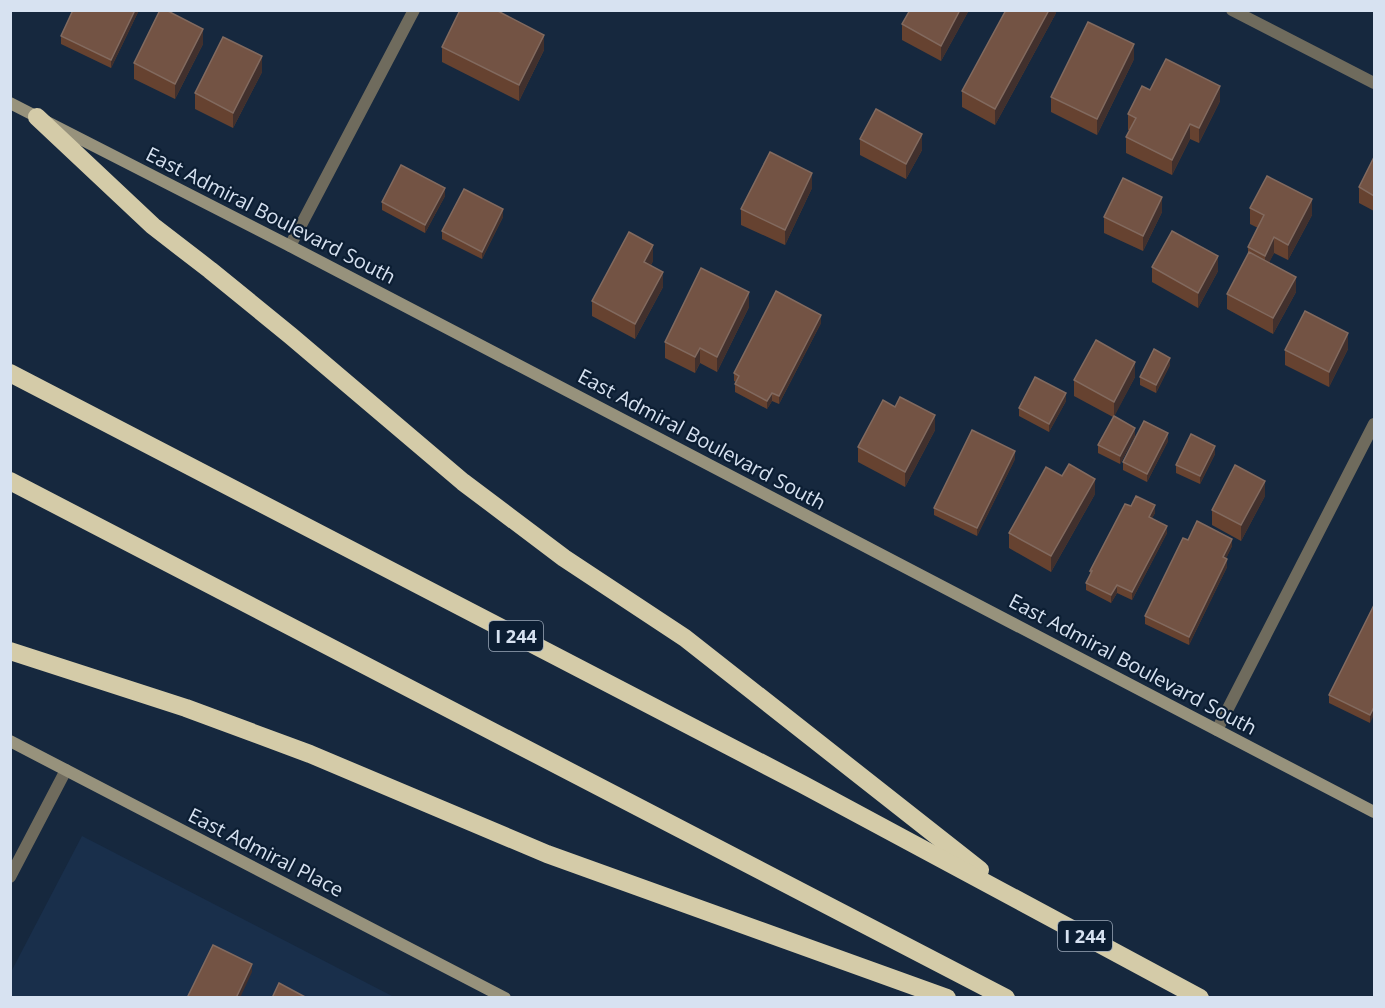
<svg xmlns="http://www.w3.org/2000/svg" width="1385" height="1008" font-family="'Open Sans',sans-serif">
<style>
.built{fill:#192f4b}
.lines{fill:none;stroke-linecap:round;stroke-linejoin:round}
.street{stroke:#6f6b5d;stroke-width:12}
.secondary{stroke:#97927c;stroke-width:12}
.highway{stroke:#d4cba8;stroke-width:18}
.wall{fill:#664230}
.shaded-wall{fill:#41302d}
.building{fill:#735344;stroke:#826a5f;stroke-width:1.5}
.labels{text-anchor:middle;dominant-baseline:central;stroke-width:4.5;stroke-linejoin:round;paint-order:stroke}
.shield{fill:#0c1e33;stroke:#9aa7b8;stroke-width:1.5}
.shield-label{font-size:18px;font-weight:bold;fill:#d7e2f1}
.street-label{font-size:20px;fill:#d7e2f1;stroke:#0c1e33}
</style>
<rect width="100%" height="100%" fill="#16283e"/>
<path class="built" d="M82,836l312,161 -383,1v-26z"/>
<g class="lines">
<g class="street">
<path d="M1232,10l142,73"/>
<path d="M290,246l124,-236"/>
<path d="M1217,730l157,-306"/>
<path d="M10,877l56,-107"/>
</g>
<g class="secondary">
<path d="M10,103l280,143 1084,566"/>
<path d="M10,741l495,257"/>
</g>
<g class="highway">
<path d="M37,117l116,109 57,44 81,66 172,146 101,76 121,80 295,232"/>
<path d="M10,373l792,411 398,214"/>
<path d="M10,481l996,517"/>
<path d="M10,651l176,57 124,46 237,100 400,144"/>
</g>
</g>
<g class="wall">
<path d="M139,10l-28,58 -50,-24v-8z"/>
<path d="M910,10h59l-28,51 -39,-21v-16z"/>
<path d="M1056,10v3l-61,112 -33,-18v-16z"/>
<path d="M203,44l-28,55 -41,-20v-16z"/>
<path d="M442,47l102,3 -25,51 -77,-39z"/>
<path d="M1134,59l-37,76 -46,-23v-15z"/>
<path d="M262,72l-29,56 -38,-19v-16z"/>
<path d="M1150,90l70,11 -21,42 -9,-4 -18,36 -46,-22v-16l4,-7h-2v-16z"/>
<path d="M860,139l62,11 -16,29 -46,-24z"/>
<path d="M1374,157v54l-15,-8v-16z"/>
<path d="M812,188l-27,57 -44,-20v-16z"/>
<path d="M445,196l-20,37 -43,-23v-8z"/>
<path d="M1250,208l62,7 -24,45 -14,-7 -5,9 27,30 -23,42 -46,-25v-15l21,-40v-7l10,-19 -8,-4z"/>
<path d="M1162,212l-19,39 -39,-18v-16z"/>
<path d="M503,217l-21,42 -40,-20v-8z"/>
<path d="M653,261l-2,4 12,22 -28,52 -43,-23v-15z"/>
<path d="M1152,267l66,4 -20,37 -46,-26z"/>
<path d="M749,307l-32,65 -17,-9 -5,10 -30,-15v-16z"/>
<path d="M821,323l-42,81 -7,-3 -5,8 -32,-17v-8l1,-2 -2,-1v-8z"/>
<path d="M1348,349l-19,38 -44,-22v-15z"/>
<path d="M1170,365l-14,28 -16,-8v-8z"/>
<path d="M1135,377l-21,39 21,20 -15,28 -22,-11v-8l15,-28 -39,-21v-16z"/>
<path d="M1066,401l-17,31 -30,-16v-8z"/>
<path d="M895,407l40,23 -30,57 -47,-25v-15z"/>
<path d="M1168,441l-21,41 -24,-12v-8z"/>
<path d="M1215,454l-15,30 -24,-11v-8z"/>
<path d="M1015,459l-38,77 -43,-21v-7z"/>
<path d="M1095,494l-44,78 -42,-24v-15z"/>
<path d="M1265,496l-24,45 -29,-16v-15z"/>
<path d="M1131,506l24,7 -3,5 15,15 -35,67 -15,-7 -6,10 -25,-13v-7l4,-9v-3z"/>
<path d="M1188,540l44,6 -6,12 1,9 -38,78 -44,-21v-8z"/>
<path d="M1374,605l-4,118 -41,-20v-8z"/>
</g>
<g class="shaded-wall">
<path d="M135,10h4l-28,58v-8z"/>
<path d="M960,10h9l-28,51v-15z"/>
<path d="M1049,10h7v3l-61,112v-16z"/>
<path d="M203,29v15l-28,55v-15z"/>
<path d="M544,35v15l-25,51v-16z"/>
<path d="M1134,44v15l-37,76v-16z"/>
<path d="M262,56v16l-29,56v-15z"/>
<path d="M1220,86v15l-21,42v-15z"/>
<path d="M1190,124v15l-18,36v-15z"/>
<path d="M922,134v16l-16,29v-15z"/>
<path d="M812,173v15l-27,57v-15z"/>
<path d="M445,188v8l-20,37v-8z"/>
<path d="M1162,197v15l-19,39v-15z"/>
<path d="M1312,199v16l-24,45v-15z"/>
<path d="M503,209v8l-21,42v-7z"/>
<path d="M1274,237v16l-9,18v-15z"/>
<path d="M653,245v16l-9,16v-15z"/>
<path d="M1218,256v15l-20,37v-15z"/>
<path d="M663,272v15l-28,52v-15z"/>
<path d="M1296,277v15l-23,42v-16z"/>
<path d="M749,292v15l-32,65v-15z"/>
<path d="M821,315v8l-42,81v-8z"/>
<path d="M1348,333v16l-19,38v-15z"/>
<path d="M700,348v15l-5,10v-16z"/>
<path d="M1170,358v7l-14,28v-8z"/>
<path d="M1135,362v15l-21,40v-15z"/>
<path d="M772,393v8l-5,8v-8z"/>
<path d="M1066,393v8l-17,31v-8z"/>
<path d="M935,415v15l-30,57v-15z"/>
<path d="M1135,428v8l-15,28v-8z"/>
<path d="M1168,433v8l-21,41v-8z"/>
<path d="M1215,446v8l-15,30v-8z"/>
<path d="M1015,451v8l-38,77v-8z"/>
<path d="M1095,479v15l-44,78v-16z"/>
<path d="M1265,481v15l-24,45v-16z"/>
<path d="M1155,505v8l-6,11v-7z"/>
<path d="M1167,526v7l-35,67v-8z"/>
<path d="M1232,539v7l-9,19v-8z"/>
<path d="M1227,559v8l-38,78v-8z"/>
<path d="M1117,585v8l-6,10v-8z"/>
<path d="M1374,707v8l-4,8v-8z"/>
<path d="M252,964v8l-12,26h-4z"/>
</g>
<g class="building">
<path d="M73,10h62l-24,50 -50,-24z"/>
<path d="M160,10h6l37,19 -28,55 -41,-21z"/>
<path d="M460,10h36l48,25 -25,50 -77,-38z"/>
<path d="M910,10h50l-19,36 -39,-22z"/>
<path d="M1006,10h43l-54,99 -33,-18z"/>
<path d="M1088,22l46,22 -37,75 -46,-22z"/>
<path d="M223,37l39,19 -29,57 -38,-20z"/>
<path d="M1166,59l54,27 -21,42 -9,-4 -18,36 -46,-23 10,-19 -8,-4 14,-28 8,4z"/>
<path d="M876,109l46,25 -16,30 -46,-25z"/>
<path d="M770,152l42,21 -27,57 -44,-21z"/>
<path d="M1374,157v39l-15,-9z"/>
<path d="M401,165l44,23 -20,37 -43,-23z"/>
<path d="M1267,176l45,23 -24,46 -14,-8 -9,19 -17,-9 16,-32 -14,-7z"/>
<path d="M1123,178l39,19 -19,39 -39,-19z"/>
<path d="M464,189l39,20 -21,43 -40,-21z"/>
<path d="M1172,231l46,25 -20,37 -46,-26z"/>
<path d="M629,232l24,13 -9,17 19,10 -28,52 -43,-23z"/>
<path d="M1249,252l47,25 -23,41 -46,-24z"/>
<path d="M701,268l48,24 -32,65 -17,-9 -5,9 -30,-15z"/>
<path d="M776,291l45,24 -42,81 -7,-3 -5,8 -32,-17 4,-8 -5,-3z"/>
<path d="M1305,311l43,22 -19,39 -44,-22z"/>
<path d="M1096,340l39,22 -21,40 -40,-22z"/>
<path d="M1154,349l16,9 -14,27 -16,-8z"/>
<path d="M1035,377l31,16 -17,31 -30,-16z"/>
<path d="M900,397l35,18 -30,57 -47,-25 25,-47 12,7z"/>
<path d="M1114,416l21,12 -15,28 -22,-11z"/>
<path d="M1144,421l24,12 -21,41 -24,-12z"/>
<path d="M972,430l43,21 -38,77 -43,-20z"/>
<path d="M1191,434l24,12 -15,30 -24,-11z"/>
<path d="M1069,464l26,15 -44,77 -42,-23 37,-66 16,9z"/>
<path d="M1235,465l30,16 -24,44 -29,-15z"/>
<path d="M1136,496l19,9 -6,12 18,9 -35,66 -15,-7 -6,10 -25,-12 6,-12h-2l35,-67 6,2z"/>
<path d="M1197,521l35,18 -9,18 4,2 -38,78 -44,-21 38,-78 5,2z"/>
<path d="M1374,605v102l-4,8 -41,-20z"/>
<path d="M213,945l39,19 -16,34h-49z"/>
<path d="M279,983l28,15h-35z"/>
</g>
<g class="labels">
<g class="shield">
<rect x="489" y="621" width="54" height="30" rx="4.5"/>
<rect x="1058" y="921" width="54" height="30" rx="4.5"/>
</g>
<g class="shield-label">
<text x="516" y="636">I 244</text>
<text x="1085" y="936">I 244</text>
</g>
<g class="street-label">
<text transform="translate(271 215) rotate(27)">East Admiral Boulevard South</text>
<text transform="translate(702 439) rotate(28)">East Admiral Boulevard South</text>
<text transform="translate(1133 664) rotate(28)">East Admiral Boulevard South</text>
<text transform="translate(266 852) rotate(27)">East Admiral Place</text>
</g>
</g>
<rect width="1385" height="1008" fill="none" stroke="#d7e2f1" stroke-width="24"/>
</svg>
